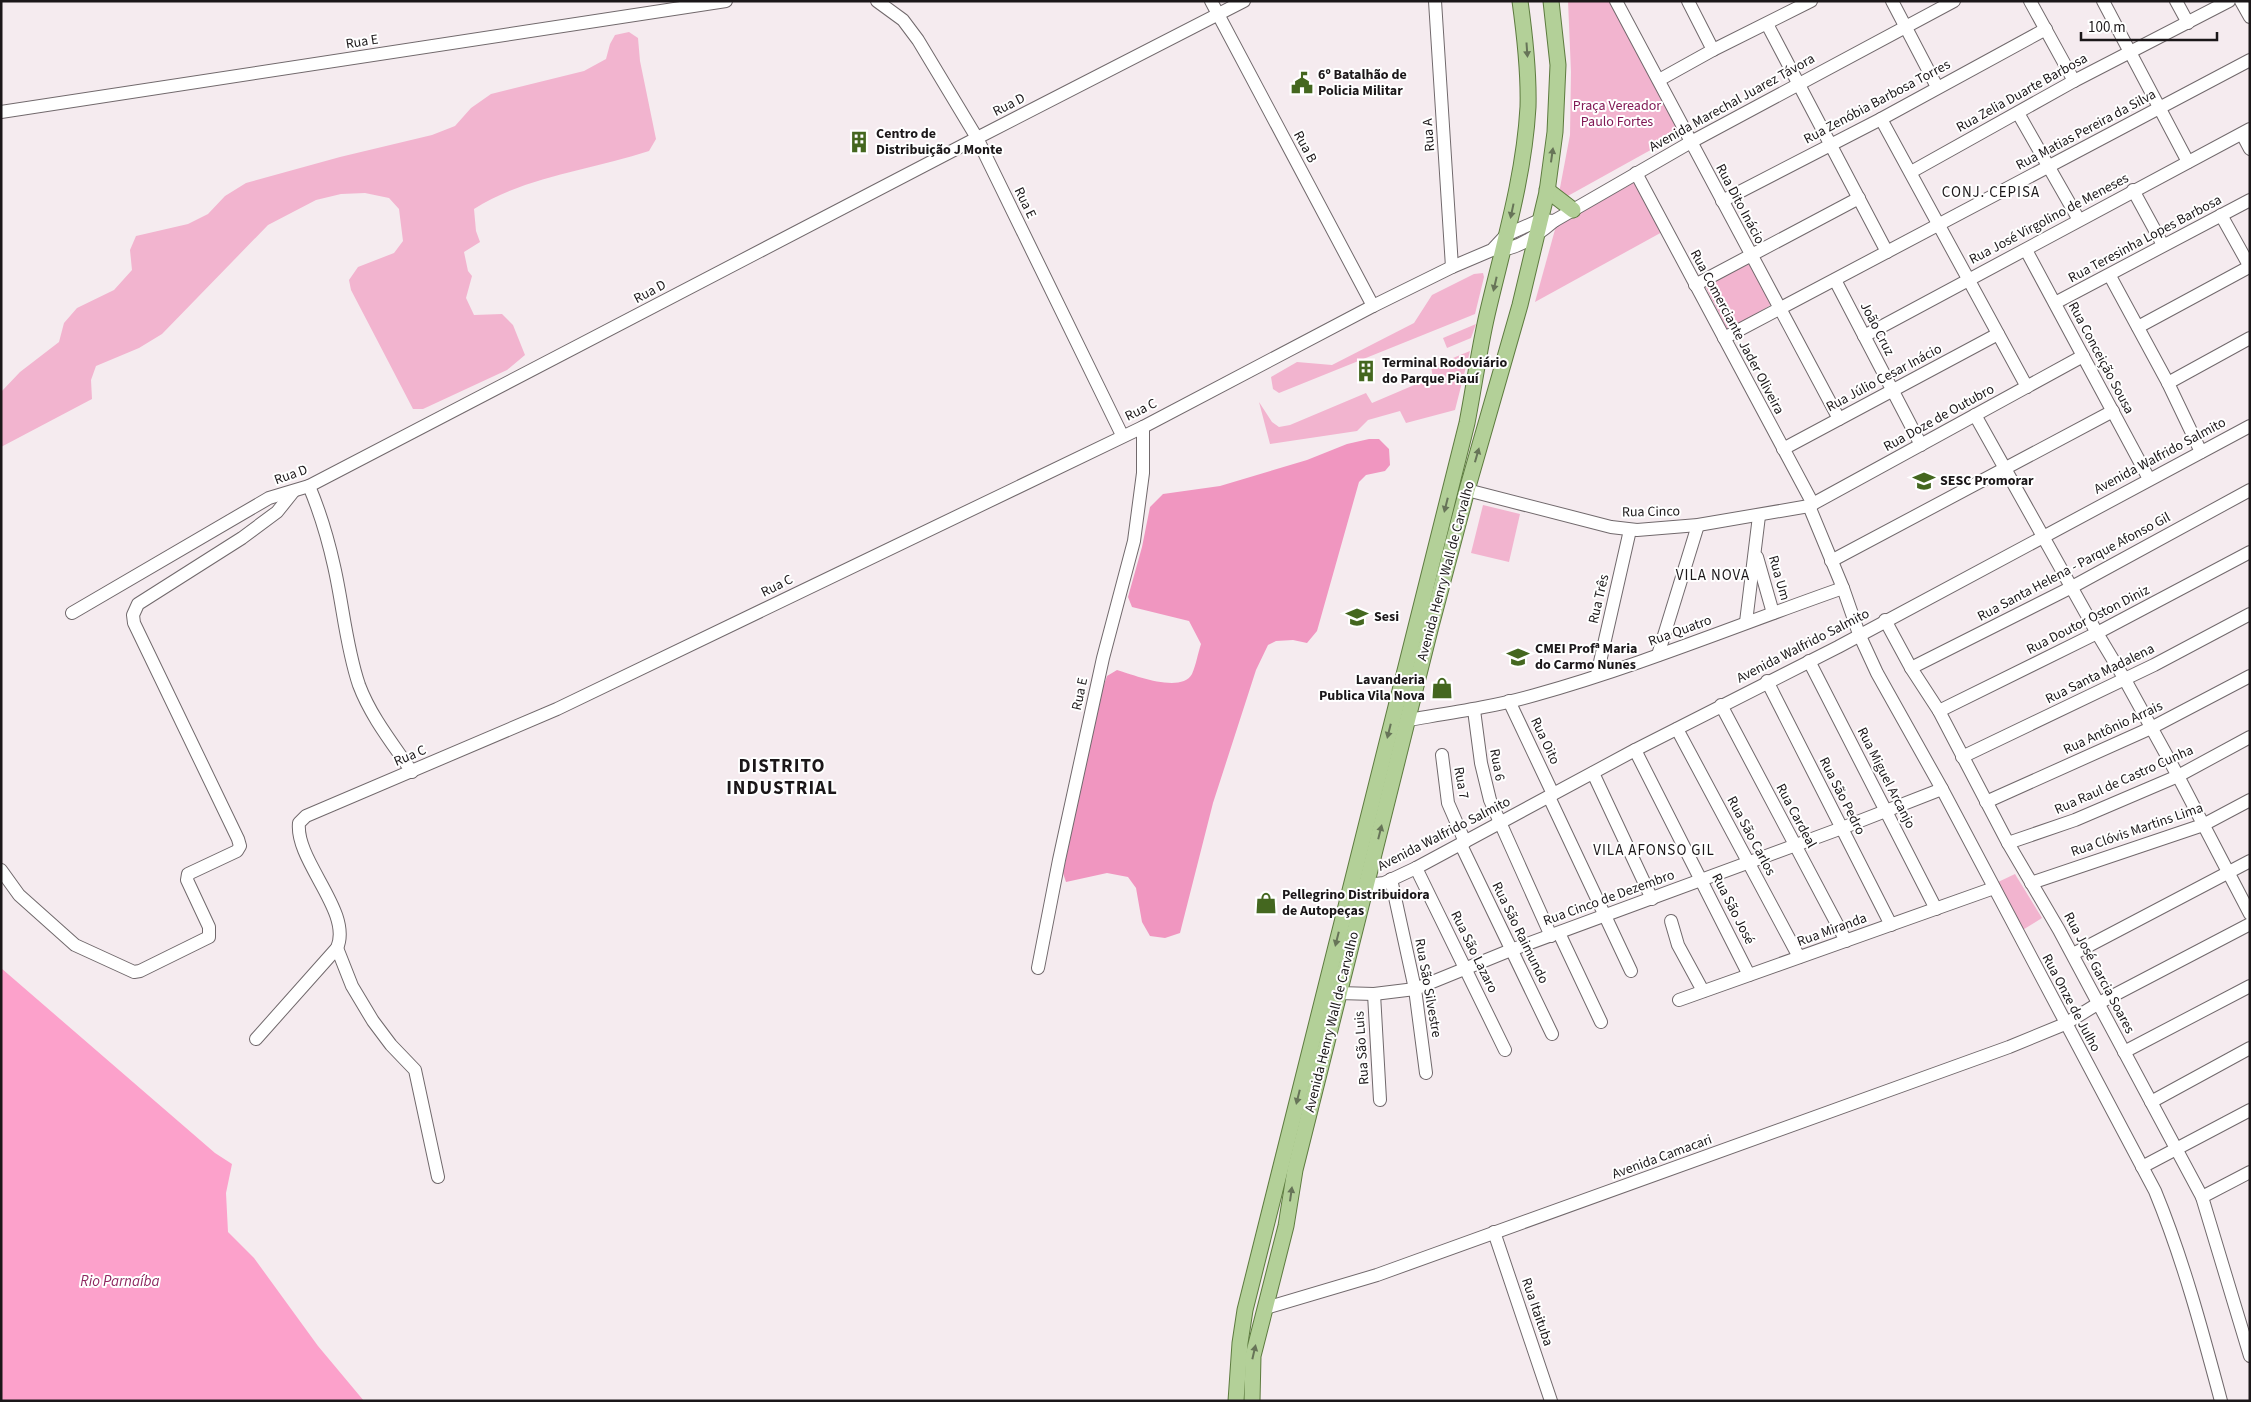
<svg xmlns="http://www.w3.org/2000/svg" width="2251" height="1402" font-family="'Source Sans 3',sans-serif">
<style>
.green{fill:#f2b4cf}
.forest{fill:#f096c0}
.water{fill:#fca1cb}
.lines{fill:none;stroke-linecap:round;stroke-linejoin:round}
.minor-casing{stroke:#71696c;stroke-width:14}
.major-casing{stroke:#5d7b3f;stroke-width:17}
.minor{stroke:#fff;stroke-width:12}
.major{stroke:#b3d098;stroke-width:15}
.oneway{fill:#677458}
.labels{text-anchor:middle;dominant-baseline:central;stroke-width:4;stroke-linejoin:round;paint-order:stroke}
.street-label{font-size:14px;fill:#1b1719;stroke:#fff}
.poi-label{font-size:14px;font-weight:bold;fill:#1b1719;stroke:#fff;text-anchor:start}
.park-label{font-size:14px;fill:#811955;stroke:#fff}
.neighbourhood-label{font-size:15px;letter-spacing:1px;fill:#1b1719;stroke:#fff}
.water-label{font-size:15px;font-style:italic;fill:#8e265f;stroke:#fff}
.district-label{font-size:19px;font-weight:bold;letter-spacing:1px;fill:#1b1719;stroke:#fff}
</style>
<rect width="100%" height="100%" fill="#f5ebef"/>
<g class="green">
<path d="M1568,1h44l71,131 -117,65 -7,-4 11,-58 1,-63z"/>
<path d="M629,32l9,6 2,23 16,78 -7,12c-57,19 -123,25 -175,58l2,22 4,11 -16,10 4,19 4,5 -6,22 8,17 28,-1 11,11 12,30 -18,15 -84,39h-10l-62,-119 -2,-10 9,-13 36,-14 9,-12 -4,-32 -10,-11 -24,-5 -24,1 -25,6 -48,25 -106,109 -23,14 -43,18 -5,14 1,19 -91,48v-55l19,-20 39,-30 5,-19 13,-15 37,-18 18,-20 -2,-20 6,-14 52,-12 20,-10 17,-18 21,-13 94,-26 92,-22 23,-9 16,-18 20,-14 93,-23 22,-12 4,-15 5,-9z"/>
<path d="M1637,181l27,50 -129,71 21,-76z"/>
<path d="M1750,262l24,41 -46,28 -23,-45z"/>
<path d="M1483,273l1,4 -9,37 -196,79 -6,-4 -2,-12 26,-15 35,3 82,-42 18,-28 42,-21z"/>
<path d="M1476,324l-5,14 -24,10 -4,-10z"/>
<path d="M1470,351l-15,59 -49,13 -6,-12 -32,9 -11,11 -87,13 -11,-42 13,20 7,5 11,-2 76,-32 6,10 61,-26 -2,-10z"/>
<path d="M1483,505l37,9 -11,48 -38,-9z"/>
<path d="M2015,874l27,44 -21,13 -25,-48z"/>
</g>
<path class="forest" d="M1369,439h10l10,10 1,16 -5,6 -19,4 -7,7 -42,149 -10,12 -14,-3 -17,1 -8,4 -12,25 -43,133 -33,130 -15,5 -15,-2 -8,-14 -6,-34 -8,-11 -21,-4 -41,9 -3,-9 37,-177 7,-20 10,-6c17,5 64,24 75,4 4,-9 6,-21 9,-30l-12,-23 -57,-14 -4,-10 14,-50 8,-40 13,-13 57,-8 87,-26 40,-16z"/>
<path class="water" d="M1,968l214,185 17,11 -6,29 2,39 26,26 64,88 46,55h-363z"/>
<g class="lines">
<g class="minor-casing">
<g id="minor">
<path d="M877,1l26,19 15,20 59,98 145,297"/>
<path d="M1211,1l162,305"/>
<path d="M1435,1l17,266"/>
<path d="M1616,1l223,418"/>
<path d="M1688,1l25,49"/>
<path d="M1892,1l45,86"/>
<path d="M2030,1l44,80"/>
<path d="M2103,1l85,161"/>
<path d="M2176,1l12,22"/>
<path d="M2241,1l9,16"/>
<path d="M1767,24l120,228"/>
<path d="M1659,80l54,-30 98,-49"/>
<path d="M1,112l725,-111"/>
<path d="M2018,113l61,107"/>
<path d="M1881,119l146,268"/>
<path d="M2242,134l8,15"/>
<path d="M1911,172l163,-91 155,-80"/>
<path d="M1636,173l177,331"/>
<path d="M2133,190l30,55"/>
<path d="M1722,201l159,-82 165,-90"/>
<path d="M2221,215l29,52"/>
<path d="M1497,250c21,0 42,-16 57,-29l137,-79 263,-141"/>
<path d="M2026,250l123,229"/>
<path d="M2110,276l58,107 33,69"/>
<path d="M1835,280l86,165"/>
<path d="M1695,285l164,-87"/>
<path d="M2055,303l195,-103"/>
<path d="M2138,327l111,-60"/>
<path d="M1864,336l386,-207"/>
<path d="M1724,338l526,-278"/>
<path d="M2168,383l82,-45"/>
<path d="M1975,415l122,218 27,45 54,98 72,138"/>
<path d="M1783,449l215,-115"/>
<path d="M309,486c11,26 19,53 25,80 9,39 12,81 25,119 12,32 34,59 53,87"/>
<path d="M1467,490l144,37 26,3 61,-5 111,-19 274,-150"/>
<path d="M1809,506l34,82 16,46 18,39 65,116 213,402c28,68 47,139 66,210"/>
<path d="M1757,557l16,56"/>
<path d="M1831,561l282,-150"/>
<path d="M72,613l197,-115 40,-12 668,-348 267,-137"/>
<path d="M1885,620l26,48 28,43 69,132 51,87 143,267 48,159"/>
<path d="M1746,622l13,-106"/>
<path d="M1658,655l40,-130"/>
<path d="M1809,661l127,248"/>
<path d="M1911,668l161,-81 178,-97"/>
<path d="M1597,675l33,-145"/>
<path d="M1767,681l124,244"/>
<path d="M1509,701l44,93"/>
<path d="M1721,705l125,236"/>
<path d="M1474,710l7,53 9,37 61,136"/>
<path d="M1939,711l158,-78 153,-81"/>
<path d="M1408,720c42,-7 85,-13 127,-25 104,-29 205,-71 308,-107"/>
<path d="M1677,729l122,228"/>
<path d="M1635,750l114,225"/>
<path d="M1442,755l6,48 17,39"/>
<path d="M1962,757l192,-92 96,-51"/>
<path d="M1593,773l59,126"/>
<path d="M1549,797l82,174"/>
<path d="M1986,802l165,-74 99,-52"/>
<path d="M2008,843l67,-23 103,-44 72,-39"/>
<path d="M1461,845l91,189"/>
<path d="M1416,868l89,182"/>
<path d="M1,870l18,25 56,50 59,27 6,-1 69,-34v-10l-22,-47 1,-6 49,-23 3,-5 -2,-7 -104,-216 -1,-8 5,-11 104,-66 35,-26 16,-20"/>
<path d="M1391,879l24,110 11,84"/>
<path d="M2031,883l172,-58 47,-25"/>
<path d="M1367,885l17,-2 32,-15 219,-118 203,-103 412,-221"/>
<path d="M1671,921l7,24 25,46"/>
<path d="M1559,933l42,89"/>
<path d="M337,948l15,38 21,35 18,24 24,25 23,107"/>
<path d="M2073,954l177,-93"/>
<path d="M1038,968l21,-108 44,-202 31,-117 9,-68v-46"/>
<path d="M1339,993l35,1 41,-5 96,-39 331,-122 100,-39"/>
<path d="M1374,994l6,106"/>
<path d="M1679,1000l315,-112"/>
<path d="M256,1039l81,-91c16,-36 -42,-87 -38,-125l7,-7 251,-107 586,-282 230,-121 79,-39 40,-17 14,-15 34,-15 14,1"/>
<path d="M2124,1052l126,-66"/>
<path d="M2151,1102l99,-54"/>
<path d="M2142,1167l108,-57"/>
<path d="M2202,1197l48,-25"/>
<path d="M1494,1232l57,169"/>
<path d="M1266,1308l111,-33 632,-228 56,-23 34,-21 151,-79"/>
</g>
</g>
<g class="major-casing">
<g id="major">
<path d="M1547,190l26,20"/>
<path d="M1236,1401l4,-58 5,-33 222,-887c7,-36 12,-73 20,-108 16,-69 37,-137 41,-208 1,-36 -3,-70 -8,-106"/>
<path d="M1252,1401l1,-45 33,-130 9,-56 136,-544 36,-136 53,-185 27,-113 8,-60 3,-67 -7,-64"/>
</g>
</g>
<use href="#minor" class="minor"/>
<use href="#major" class="major"/>
</g>
<defs><path id="oneway-solid" d="M-6-.8H1V-3.2L6.5 0L1 3.2V.8H-6Z" transform="scale(1.25)"/></defs>
<g class="oneway">
<use href="#oneway-solid" transform="translate(1527 50) rotate(86)"/>
<use href="#oneway-solid" transform="translate(1552 155) rotate(-82)"/>
<use href="#oneway-solid" transform="translate(1512 211) rotate(102)"/>
<use href="#oneway-solid" transform="translate(1495 284) rotate(103)"/>
<use href="#oneway-solid" transform="translate(1477 455) rotate(-74)"/>
<use href="#oneway-solid" transform="translate(1446 505) rotate(104)"/>
<use href="#oneway-solid" transform="translate(1389 731) rotate(104)"/>
<use href="#oneway-solid" transform="translate(1380 832) rotate(-76)"/>
<use href="#oneway-solid" transform="translate(1337 939) rotate(104)"/>
<use href="#oneway-solid" transform="translate(1298 1097) rotate(104)"/>
<use href="#oneway-solid" transform="translate(1291 1194) rotate(-82)"/>
<use href="#oneway-solid" transform="translate(1254 1352) rotate(-77)"/>
</g>
<defs>
<g id="civic-bare" transform="scale(1.725)"><path d="M-.6-6.5H3V-4.5H.6V-3L4-1V1h2V6H-6V1h2V-1L-.6-3ZM-1.2 2.5V6h2.4V2.5Z" fill="#44671f" stroke="#fff" stroke-width="2.5" paint-order="stroke"/></g>
<g id="building-bare" transform="scale(1.725)"><path d="M-4-6H4V6H1V3H-1V6H-4ZM-2.5-4.3h1.7v1.8h-1.7ZM.8-4.3h1.7v1.8H.8ZM-2.5-1h1.7V.8h-1.7ZM.8-1h1.7V.8H.8Z" fill="#44671f" stroke="#fff" stroke-width="2.5" paint-order="stroke"/></g>
<g id="university-bare" transform="scale(1.725)"><path d="M0-5L7-2L0 1L-7-2ZM-4 1L0 2.5L4 1V4Q0 6-4 4Z" fill="#44671f" stroke="#fff" stroke-width="2.5" paint-order="stroke"/></g>
<g id="school-bare" transform="scale(1.725)"><path d="M0-5L7-2L0 1L-7-2ZM-4 1L0 2.5L4 1V4Q0 6-4 4Z" fill="#44671f" stroke="#fff" stroke-width="2.5" paint-order="stroke"/></g>
<g id="shop-bare" transform="scale(1.725)"><path d="M-5-2.5h2.3a2.7 3.5 0 0 1 5.4 0H5L5.5 6h-11ZM-1.5-2.5h3a1.5 2.3 0 0 0-3 0Z" fill="#44671f" stroke="#fff" stroke-width="2.5" paint-order="stroke"/></g>
</defs>
<g fill-rule="evenodd">
<use href="#civic-bare" x="1302" y="83"/>
<use href="#building-bare" x="859" y="142"/>
<use href="#building-bare" x="1366" y="371"/>
<use href="#university-bare" x="1924" y="481"/>
<use href="#school-bare" x="1357" y="617"/>
<use href="#school-bare" x="1518" y="657"/>
<use href="#shop-bare" x="1442" y="688"/>
<use href="#shop-bare" x="1266" y="903"/>
</g>
<g class="labels">
<g class="street-label">
<text transform="translate(362 42) rotate(-9)">Rua E</text>
<text transform="translate(2022 93) rotate(-29)">Rua Zelia Duarte Barbosa</text>
<text transform="translate(1877 102) rotate(-28)">Rua Zenóbia Barbosa Torres</text>
<text transform="translate(1732 103) rotate(-29)">Avenida Marechal Juarez Távora</text>
<text transform="translate(1009 105) rotate(-27)">Rua D</text>
<text transform="translate(2086 130) rotate(-28)">Rua Matias Pereira da Silva</text>
<text transform="translate(1429 135) rotate(-94)">Rua A</text>
<text transform="translate(1305 147) rotate(62)">Rua B</text>
<text transform="translate(1025 203) rotate(64)">Rua E</text>
<text transform="translate(1740 204) rotate(62)">Rua Dito Inácio</text>
<text transform="translate(2049 219) rotate(-28)">Rua José Virgolino de Meneses</text>
<text transform="translate(2145 239) rotate(-28)">Rua Teresinha Lopes Barbosa</text>
<text transform="translate(650 292) rotate(-28)">Rua D</text>
<text transform="translate(1877 329) rotate(63)">João Cruz</text>
<text transform="translate(1737 332) rotate(62)">Rua Comerciante Jader Oliveira</text>
<text transform="translate(2101 358) rotate(62)">Rua Conceição Sousa</text>
<text transform="translate(1884 378) rotate(-28)">Rua Júlio Cesar Inácio</text>
<text transform="translate(1141 410) rotate(-26)">Rua C</text>
<text transform="translate(1939 418) rotate(-29)">Rua Doze de Outubro</text>
<text transform="translate(2160 456) rotate(-28)">Avenida Walfrido Salmito</text>
<text transform="translate(291 475) rotate(-20)">Rua D</text>
<text transform="translate(1651 512) rotate(-1)">Rua Cinco</text>
<text transform="translate(2074 567) rotate(-28)">Rua Santa Helena - Parque Afonso Gil</text>
<text transform="translate(1446 571) rotate(-75)">Avenida Henry Wall de Carvalho</text>
<text transform="translate(1779 578) rotate(74)">Rua Um</text>
<text transform="translate(777 586) rotate(-26)">Rua C</text>
<text transform="translate(1599 599) rotate(-77)">Rua Três</text>
<text transform="translate(2088 620) rotate(-27)">Rua Doutor Oston Diniz</text>
<text transform="translate(1680 631) rotate(-20)">Rua Quatro</text>
<text transform="translate(1803 646) rotate(-27)">Avenida Walfrido Salmito</text>
<text transform="translate(2100 674) rotate(-26)">Rua Santa Madalena</text>
<text transform="translate(1080 694) rotate(-78)">Rua E</text>
<text transform="translate(2113 728) rotate(-25)">Rua Antônio Arrais</text>
<text transform="translate(1545 741) rotate(65)">Rua Oito</text>
<text transform="translate(410 756) rotate(-23)">Rua C</text>
<text transform="translate(1497 765) rotate(79)">Rua 6</text>
<text transform="translate(1886 778) rotate(63)">Rua Miguel Arcanjo</text>
<text transform="translate(2124 780) rotate(-24)">Rua Raul de Castro Cunha</text>
<text transform="translate(1461 783) rotate(80)">Rua 7</text>
<text transform="translate(1842 796) rotate(63)">Rua São Pedro</text>
<text transform="translate(1796 816) rotate(62)">Rua Cardeal</text>
<text transform="translate(2137 830) rotate(-19)">Rua Clóvis Martins Lima</text>
<text transform="translate(1444 834) rotate(-27)">Avenida Walfrido Salmito</text>
<text transform="translate(1751 836) rotate(62)">Rua São Carlos</text>
<text transform="translate(1609 898) rotate(-20)">Rua Cinco de Dezembro</text>
<text transform="translate(1733 909) rotate(63)">Rua São José</text>
<text transform="translate(1832 930) rotate(-20)">Rua Miranda</text>
<text transform="translate(1520 933) rotate(64)">Rua São Raimundo</text>
<text transform="translate(1474 952) rotate(64)">Rua São Lazaro</text>
<text transform="translate(2099 973) rotate(62)">Rua José Garcia Soares</text>
<text transform="translate(1428 988) rotate(80)">Rua São Silvestre</text>
<text transform="translate(2071 1003) rotate(62)">Rua Onze de Julho</text>
<text transform="translate(1332 1022) rotate(-76)">Avenida Henry Wall de Carvalho</text>
<text transform="translate(1362 1048) rotate(-94)">Rua São Luis</text>
<text transform="translate(1662 1157) rotate(-20)">Avenida Camacari</text>
<text transform="translate(1537 1312) rotate(71)">Rua Itaituba</text>
</g>
<g class="poi-label">
<text x="1318" y="75">6º Batalhão de<tspan x="1318" dy="16">Policia Militar</tspan></text>
<text x="876" y="134">Centro de<tspan x="876" dy="16">Distribuição J Monte</tspan></text>
<text x="1382" y="363">Terminal Rodoviário<tspan x="1382" dy="16">do Parque Piauí</tspan></text>
<text x="1940" y="481">SESC Promorar</text>
<text x="1374" y="617">Sesi</text>
<text x="1535" y="649">CMEI Profª Maria<tspan x="1535" dy="16">do Carmo Nunes</tspan></text>
<text x="1425" y="680" text-anchor="end">Lavanderia<tspan x="1425" dy="16">Publica Vila Nova</tspan></text>
<text x="1282" y="895">Pellegrino Distribuidora<tspan x="1282" dy="16">de Autopeças</tspan></text>
</g>
<g class="park-label">
<text x="1617" y="106">Praça Vereador<tspan x="1617" dy="16">Paulo Fortes</tspan></text>
</g>
<g class="neighbourhood-label">
<text x="1991" y="192">CONJ. CEPISA</text>
<text x="1713" y="575">VILA NOVA</text>
<text x="1654" y="850">VILA AFONSO GIL</text>
</g>
<g class="water-label">
<text x="120" y="1281">Rio Parnaíba</text>
</g>
<g class="district-label">
<text x="782" y="766">DISTRITO<tspan x="782" dy="22">INDUSTRIAL</tspan></text>
</g>
</g>
<rect width="2251" height="1402" fill="none" stroke="#1b1719" stroke-width="5"/>
<path d="M2081 32v8h136v-8" fill="none" stroke="#1b1719" stroke-width="2.5"/>
<text x="2088" y="32" font-size="15" fill="#1b1719" stroke="#ffffff" stroke-width="4" paint-order="stroke">100 m</text>
</svg>
